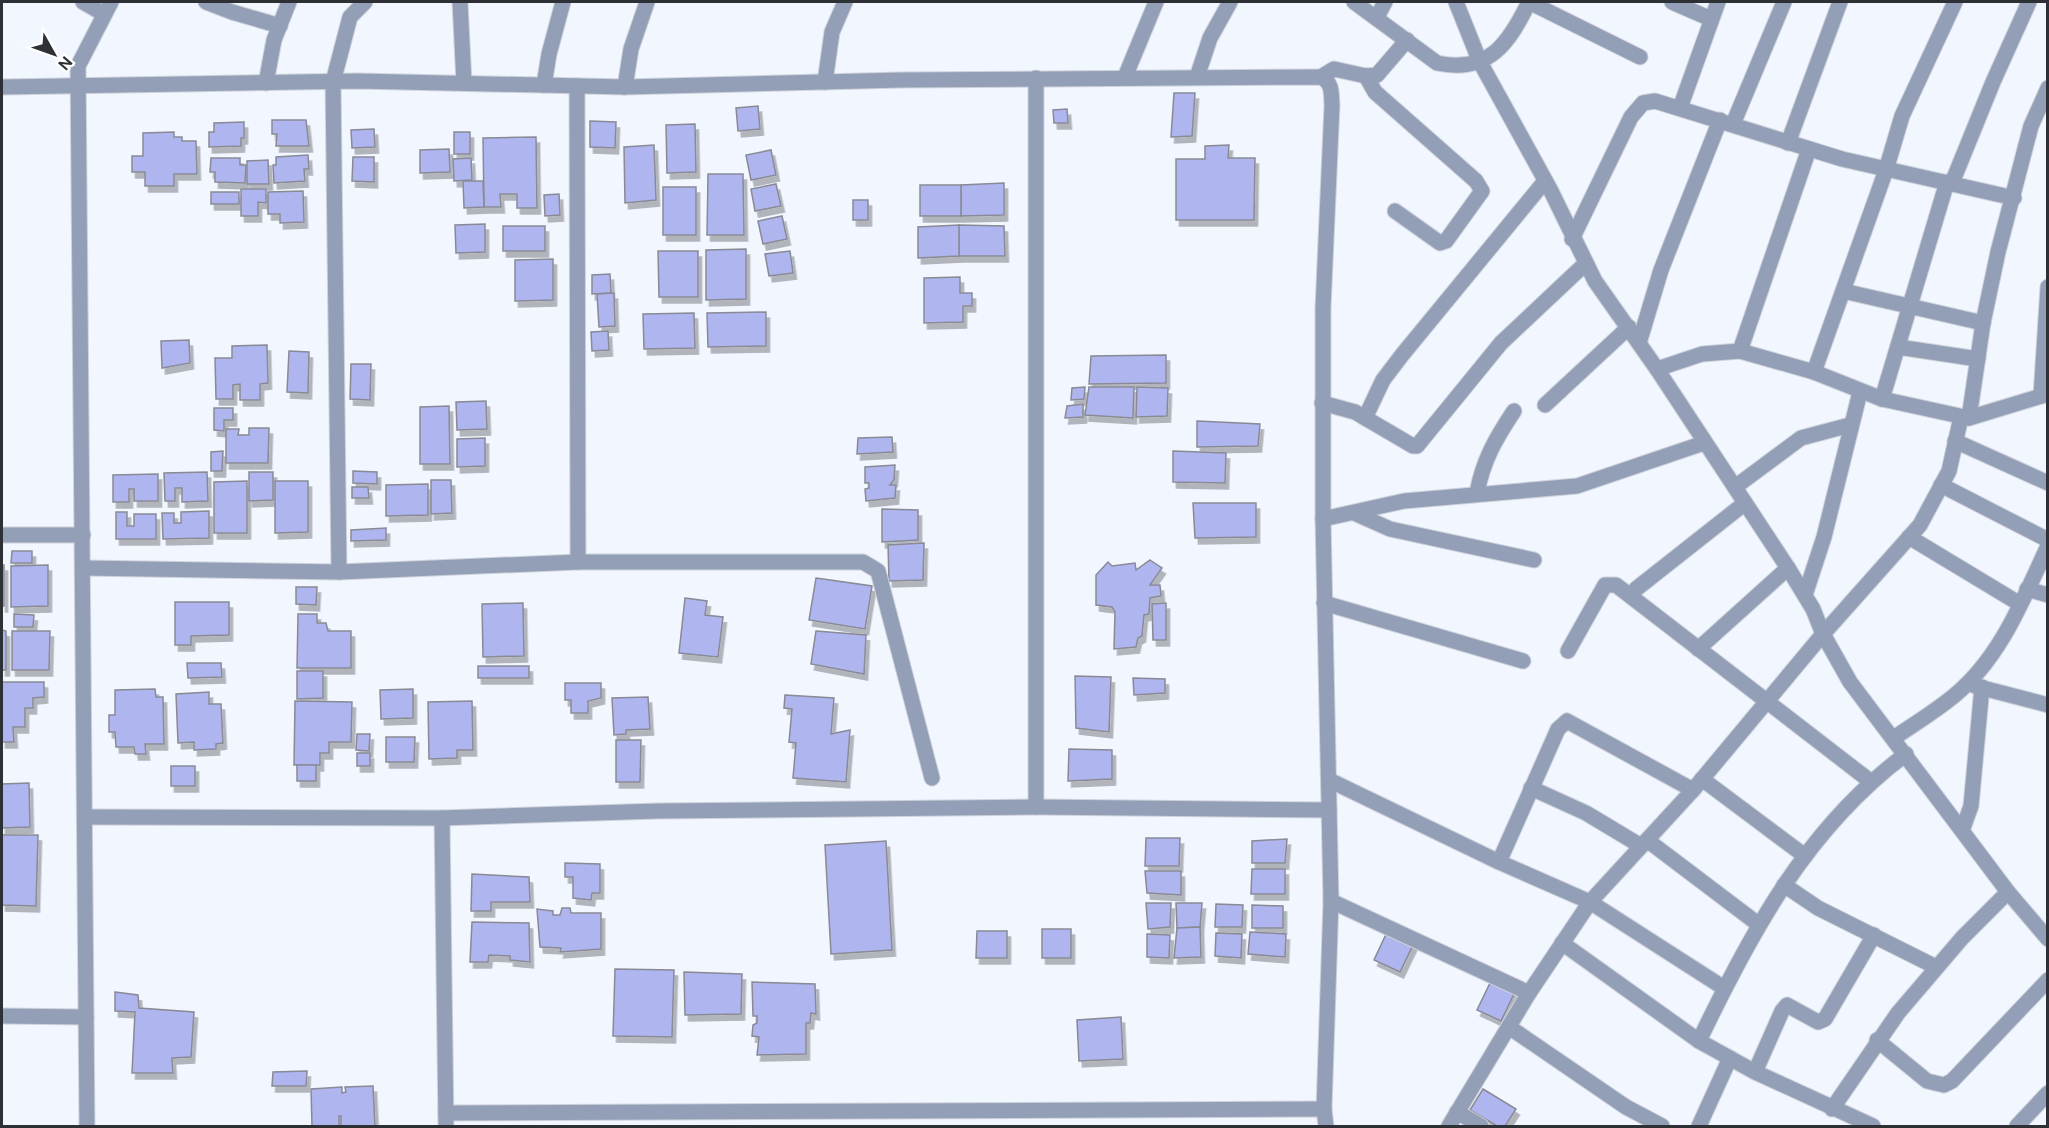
<svg xmlns="http://www.w3.org/2000/svg" width="2049" height="1128" font-family="'DM Sans',sans-serif">
<style>
.building{fill:#afb5ef;stroke:#898a95;stroke-width:1.5;filter:url(#shadow)}
.lines{fill:none;stroke-linecap:round;stroke-linejoin:round}
.street-casing{stroke:#ced2da;stroke-width:17}
.street{stroke:#939fb6;stroke-width:15}
</style>
<defs>
<filter id="shadow"><feDropShadow dx="3.5" dy="6" stdDeviation="0" flood-color="#0004"/></filter>
</defs>
<rect width="100%" height="100%" fill="#f1f6ff"/>
<g class="building">
<path d="M1174,93h21l-3,43 -21,1z"/>
<path d="M758,106l2,23 -22,2 -2,-23z"/>
<path d="M1067,109l1,14h-14l-1,-13z"/>
<path d="M272,120h34l3,26h-33l1,-12h-5z"/>
<path d="M590,121l26,1 -1,26 -25,-1z"/>
<path d="M244,122v16h-3v8l-32,1v-15h5v-9z"/>
<path d="M695,124l1,48 -29,1 -1,-48z"/>
<path d="M374,129l1,18 -23,1 -1,-18z"/>
<path d="M174,132v5h8v4h14l1,33h-23v12h-29v-14h-13v-16h11v-23z"/>
<rect x="454" y="132" width="16" height="22"/>
<path d="M536,137l1,71h-20v-14h-17l1,13h-17l-1,-69z"/>
<path d="M654,145l2,55 -31,3 -1,-56z"/>
<path d="M1229,145l-1,13h27l-1,62h-78v-61h29v-13z"/>
<path d="M449,149l1,23 -30,1v-23z"/>
<path d="M771,150l5,25 -25,5 -5,-25z"/>
<path d="M308,155l1,14h-5l1,12 -31,2 -1,-18h3v-8z"/>
<path d="M353,157h21v25l-22,-1z"/>
<path d="M211,158h29v7h6l-1,18 -30,-1v-10h-5z"/>
<path d="M471,158l1,22 -18,1 -1,-22z"/>
<path d="M268,160l1,24h-22v-23z"/>
<path d="M708,174h35l1,61h-37z"/>
<path d="M463,181h20l1,26 -20,1z"/>
<path d="M1004,183v32l-43,1v-31z"/>
<path d="M776,184l5,22 -26,5 -4,-22z"/>
<rect x="920" y="185" width="41" height="31"/>
<rect x="663" y="187" width="33" height="48"/>
<path d="M241,189h25v14l-8,-1v14h-17z"/>
<path d="M303,191l1,31 -24,1v-9h-12v-22z"/>
<rect x="211" y="192" width="28" height="12"/>
<path d="M559,194l1,21 -15,1 -1,-21z"/>
<rect x="853" y="200" width="15" height="20"/>
<path d="M782,216l5,23 -24,5 -5,-23z"/>
<path d="M485,224v28l-29,1 -1,-28z"/>
<path d="M959,225l45,1 1,30h-46z"/>
<path d="M959,225v31l-41,2v-31z"/>
<rect x="503" y="226" width="42" height="25"/>
<path d="M746,249v50l-40,1v-50z"/>
<path d="M658,251h40v46h-39z"/>
<path d="M790,251l3,22 -24,3 -4,-22z"/>
<path d="M553,259v41l-38,1v-41z"/>
<path d="M610,274l1,19 -19,1v-19z"/>
<path d="M960,277v16h12v13h-9v16l-39,1v-45z"/>
<path d="M614,293l1,33 -16,1 -2,-33z"/>
<path d="M766,312v34l-58,1 -1,-34z"/>
<path d="M694,313l1,35 -51,1 -1,-35z"/>
<path d="M608,331l1,19 -17,1 -1,-19z"/>
<path d="M189,340l1,23 -28,5 -1,-27z"/>
<path d="M267,345l1,38 -8,1v16h-20v-16l-7,1v14h-17l-1,-41h17v-12z"/>
<path d="M289,351l20,1 -1,41 -21,-1z"/>
<path d="M1166,355v28l-77,1 2,-28z"/>
<path d="M351,364h20l-1,36 -20,-1z"/>
<path d="M1085,387l-1,12 -13,1 1,-12z"/>
<path d="M1089,387h45l-1,31 -48,-3z"/>
<path d="M1137,387l31,1 -1,28 -31,1z"/>
<path d="M486,401l1,28 -30,1 -1,-28z"/>
<path d="M1083,404v13l-18,1 2,-12z"/>
<path d="M449,406l1,58h-30v-57z"/>
<path d="M214,408h19v12h-9v11l-10,-1z"/>
<path d="M1197,421l63,3 -2,22 -61,1z"/>
<path d="M249,428h20l-1,35h-42v-34h13l-1,6h11z"/>
<path d="M892,437l1,15 -36,2 1,-16z"/>
<path d="M485,438v28l-28,1v-28z"/>
<path d="M223,451l-1,20h-11v-19z"/>
<path d="M1173,451l53,2 -1,30 -52,-1z"/>
<path d="M895,465l-1,15 -4,5h6l-1,13 -29,3 -1,-12 4,-1v-5h-4v-16z"/>
<path d="M353,471l24,1v12l-24,-1z"/>
<path d="M207,472l1,29 -26,1v-14h-7v13h-10l-1,-28z"/>
<path d="M249,472h24v28l-24,1z"/>
<path d="M158,474v27h-24v-12h-5v13h-16v-27z"/>
<path d="M431,480h20l1,33 -21,1z"/>
<path d="M247,481v52h-33v-51z"/>
<path d="M275,481h33v51l-33,1z"/>
<path d="M428,484v31l-42,1v-31z"/>
<path d="M352,487h16l1,11h-17z"/>
<path d="M1193,503h63v34l-61,1z"/>
<path d="M882,509l36,1v30l-36,2z"/>
<path d="M209,511v27l-46,1 -1,-26h12v10h7v-11z"/>
<path d="M116,512h11v14h7v-12h22v25h-40z"/>
<path d="M386,528v12l-35,1v-11z"/>
<path d="M924,543l-1,37 -34,1 -1,-36z"/>
<path d="M12,551h20v12h-21z"/>
<path d="M1150,560l12,8 -12,17h10l1,11 -11,2 -1,16 -5,1 -2,21 -4,2 -2,9 -22,2 1,-37 -3,-5 -16,-2v-30l12,-13 4,4 23,-3 1,7z"/>
<rect x="2" y="565" width="2" height="41"/>
<path d="M48,565v41l-37,1v-41z"/>
<path d="M816,578l56,8 -7,43 -56,-9z"/>
<path d="M296,587h21l-1,18 -20,-1z"/>
<path d="M685,598l22,3 -2,14 18,2 -5,40 -39,-4z"/>
<path d="M175,602h54v33l-38,1v9h-16z"/>
<path d="M523,603l1,53 -41,1 -1,-53z"/>
<path d="M1166,603v37h-13l-1,-36z"/>
<path d="M14,614l20,1 -1,12h-19z"/>
<path d="M298,614h19v9h9l2,8h23v37h-54z"/>
<path d="M2,630l4,1v39h-4z"/>
<path d="M12,631h38l-1,39h-37z"/>
<path d="M816,631l50,4 -2,39 -53,-10z"/>
<path d="M187,663h34l1,14 -34,1z"/>
<rect x="478" y="666" width="51" height="12"/>
<path d="M297,671h26v27l-26,1z"/>
<path d="M1075,676l36,1 -2,55 -33,-4z"/>
<path d="M1133,678l32,1v14l-31,2z"/>
<path d="M2,682h42v15l-11,1v10h-8v19h-12l1,15h-12z"/>
<path d="M565,683h36v15l-13,3v12h-17v-13h-6z"/>
<path d="M155,689l1,8h7l1,47h-19l1,10h-11l-1,-7h-18l-1,-15h-6v-17h6v-25z"/>
<path d="M413,689v29l-32,1 -1,-29z"/>
<path d="M209,692v12h12l2,39 -7,1v5l-22,1v-8l-16,1 -2,-49z"/>
<path d="M785,695l49,3 -3,36 19,-4 -4,52 -53,-4 3,-35 -7,-1 3,-33 -8,-1z"/>
<path d="M648,697l2,32 -24,1v4l-12,1 -2,-37z"/>
<path d="M295,701l57,1 -1,40h-22v11h-9v12h-26z"/>
<path d="M472,701l1,49h-16v8l-28,1 -1,-57z"/>
<path d="M357,734h13l-1,17 -13,-1z"/>
<path d="M386,737h29l-1,25h-28z"/>
<path d="M616,740h25l-1,42h-24z"/>
<path d="M1069,749l43,1v29l-44,2z"/>
<rect x="357" y="753" width="13" height="13"/>
<rect x="297" y="765" width="19" height="16"/>
<rect x="171" y="766" width="24" height="20"/>
<path d="M29,783l1,44 -28,1v-44z"/>
<path d="M2,835h36l-2,71 -34,-1z"/>
<path d="M1146,838h34l-1,28h-34z"/>
<path d="M1287,839l-2,24h-33v-22z"/>
<path d="M886,841l6,109 -61,4 -6,-109z"/>
<path d="M565,863l35,1v29h-8l-1,7 -18,-2v-21h-8z"/>
<path d="M1252,869h33v25h-34z"/>
<path d="M1145,871h36v24l-34,-2z"/>
<path d="M472,874l57,3 1,25h-39v9h-20z"/>
<path d="M1146,903h25l-1,24 -22,2z"/>
<path d="M1176,903h26l-2,24 -23,1z"/>
<path d="M1216,904l27,1 -1,22h-27z"/>
<path d="M1252,905l31,1v22h-31z"/>
<path d="M562,908h8l1,5h30v36l-41,3 1,-4 -21,-1 -3,-38 16,2v4h7z"/>
<path d="M472,922l57,1 1,39 -20,-2v-4l-21,-1 -1,7h-18z"/>
<path d="M1200,927l1,30 -27,1 3,-30z"/>
<rect x="1042" y="929" width="29" height="29"/>
<path d="M1388,930l26,13 -14,29 -26,-12z"/>
<path d="M977,931h30v27h-31z"/>
<path d="M1250,932l36,2 -1,23 -37,-3z"/>
<path d="M1216,933l26,1 -1,24 -26,-2z"/>
<path d="M1147,934l23,1 -1,23 -22,-1z"/>
<path d="M615,969l59,1 -2,67 -59,-1z"/>
<path d="M684,972l58,2 -1,40 -56,1z"/>
<path d="M1491,981l24,11 -14,29 -24,-11z"/>
<path d="M752,982l63,2 1,30 -5,-1 -1,10h-4v31l-49,1 2,-18 -7,-1 1,-11 4,-2v-7h-4z"/>
<path d="M115,992l23,3 1,13 55,4 -3,45 -19,1 1,15h-41l3,-61 -20,-1z"/>
<path d="M1121,1017l2,42 -44,2 -2,-41z"/>
<path d="M307,1071l-1,15h-34l1,-14z"/>
<path d="M373,1086l2,40h-34v-10h-2v10h-27l-1,-37 31,-2v6l4,-1 -1,-5z"/>
<path d="M1483,1089l33,20 -11,17h-8l-27,-16z"/>
</g>
<g class="lines">
<g class="street-casing">
<g id="street">
<path d="M83,2l21,12"/>
<path d="M206,2l26,10 48,14"/>
<path d="M460,2l4,81"/>
<path d="M1354,2l83,61c52,11 72,-20 92,-61"/>
<path d="M1456,2l24,60 70,127 45,92 62,88 131,199 25,41 10,25 27,48 158,210 40,47"/>
<path d="M1529,2l111,55"/>
<path d="M1672,2l39,17"/>
<path d="M1377,17l8,-15"/>
<path d="M1366,76l9,16 101,89 6,10 -36,50 -6,2 -45,-32"/>
<path d="M1125,77l31,-75"/>
<path d="M1197,77l13,-39 20,-36"/>
<path d="M1321,77l13,-8 32,7 11,-1 30,-35"/>
<path d="M825,82l7,-50 13,-30"/>
<path d="M266,83l8,-43 15,-38"/>
<path d="M544,85l5,-31 14,-52"/>
<path d="M577,86l1,476"/>
<path d="M2,87l356,-6 267,6 276,-7 420,-3c12,6 10,16 11,28l-9,203v211l8,382 -7,208 2,17"/>
<path d="M625,87l6,-38 16,-47"/>
<path d="M1680,108l38,-106"/>
<path d="M1733,124l51,-122"/>
<path d="M1788,143l52,-141"/>
<path d="M1952,183l41,-101 36,-80"/>
<path d="M1572,239l59,-122 12,-14 12,-2 187,58 172,39"/>
<path d="M1843,291l140,32"/>
<path d="M1639,343l22,-73 59,-150"/>
<path d="M1898,347l80,12"/>
<path d="M1740,351l69,-202"/>
<path d="M1657,369l45,-15 38,-3 74,21 68,27 87,19 79,-24"/>
<path d="M1814,372l72,-202 16,-54 53,-114"/>
<path d="M2041,396l7,-109"/>
<path d="M1882,399l65,-217"/>
<path d="M1322,403l33,9 58,34h4l84,-103 84,-79"/>
<path d="M1545,405l84,-78"/>
<path d="M1365,418l18,-38 19,-25 143,-174"/>
<path d="M1969,418l14,-95 15,-71 33,-126 17,-38"/>
<path d="M1955,441l93,42"/>
<path d="M1941,485l107,55"/>
<path d="M1735,487l66,-49 49,-13"/>
<path d="M1477,493c6,-33 19,-55 37,-82"/>
<path d="M1354,513l36,16 144,31"/>
<path d="M1323,519l81,-18 173,-15 127,-43"/>
<path d="M2,535h81"/>
<path d="M1909,537l111,67"/>
<path d="M83,568l256,4 239,-10h285l15,9 54,207"/>
<path d="M339,572l-6,-490 17,-65 15,-15"/>
<path d="M2027,589l21,6"/>
<path d="M1805,595l19,-58 36,-145"/>
<path d="M1631,596l5,-7 109,-86"/>
<path d="M1324,603l199,58"/>
<path d="M1698,649l90,-81"/>
<path d="M1568,651l37,-66h11l254,196"/>
<path d="M1975,686l73,19"/>
<path d="M1894,738c20,-14 42,-27 61,-43 46,-38 68,-96 93,-149"/>
<path d="M1702,779l103,77"/>
<path d="M1329,780l170,82 91,40 134,86"/>
<path d="M1531,788l55,25 55,33"/>
<path d="M1036,807v-729"/>
<path d="M85,817l357,1 216,-7 378,-4 293,3"/>
<path d="M442,818l4,308"/>
<path d="M1963,828l8,-22 11,-119"/>
<path d="M1647,840l111,84"/>
<path d="M1499,862l59,-133 9,-8 126,69"/>
<path d="M1784,885l34,23 118,59"/>
<path d="M1331,901l198,92"/>
<path d="M1562,943l137,98 56,31 118,54"/>
<path d="M2,1016l84,1"/>
<path d="M1509,1027l117,80 36,19"/>
<path d="M1877,1040l50,41 17,4 8,-4 96,-101"/>
<path d="M1699,1041c52,-109 108,-213 207,-287"/>
<path d="M1755,1072l27,-61 5,-6 31,17 7,-3 49,-84"/>
<path d="M1832,1109l66,-96 64,-75 46,-46"/>
<path d="M1457,1112l24,14"/>
<path d="M446,1113l878,-4"/>
<path d="M87,1126l-9,-1060 33,-64"/>
<path d="M1449,1126l80,-133 61,-91 103,-112 130,-156 97,-109 29,-54 12,-54"/>
<path d="M1699,1126l31,-68"/>
<path d="M2017,1126l31,-33"/>
</g>
</g>
<use href="#street" class="street"/>
</g>
<rect width="2049" height="1128" fill="none" stroke="#2d3034" stroke-width="6"/>
<g transform="translate(54 54) rotate(130)" stroke="#ffffff" stroke-width="4.5" paint-order="stroke">
<path d="M0-4.5L10 22L0 15L-10 22Z" fill="#2d3034"/>
<text y="-9" font-size="16" font-weight="bold" text-anchor="middle" fill="#2d3034">N</text>
</g>
</svg>
